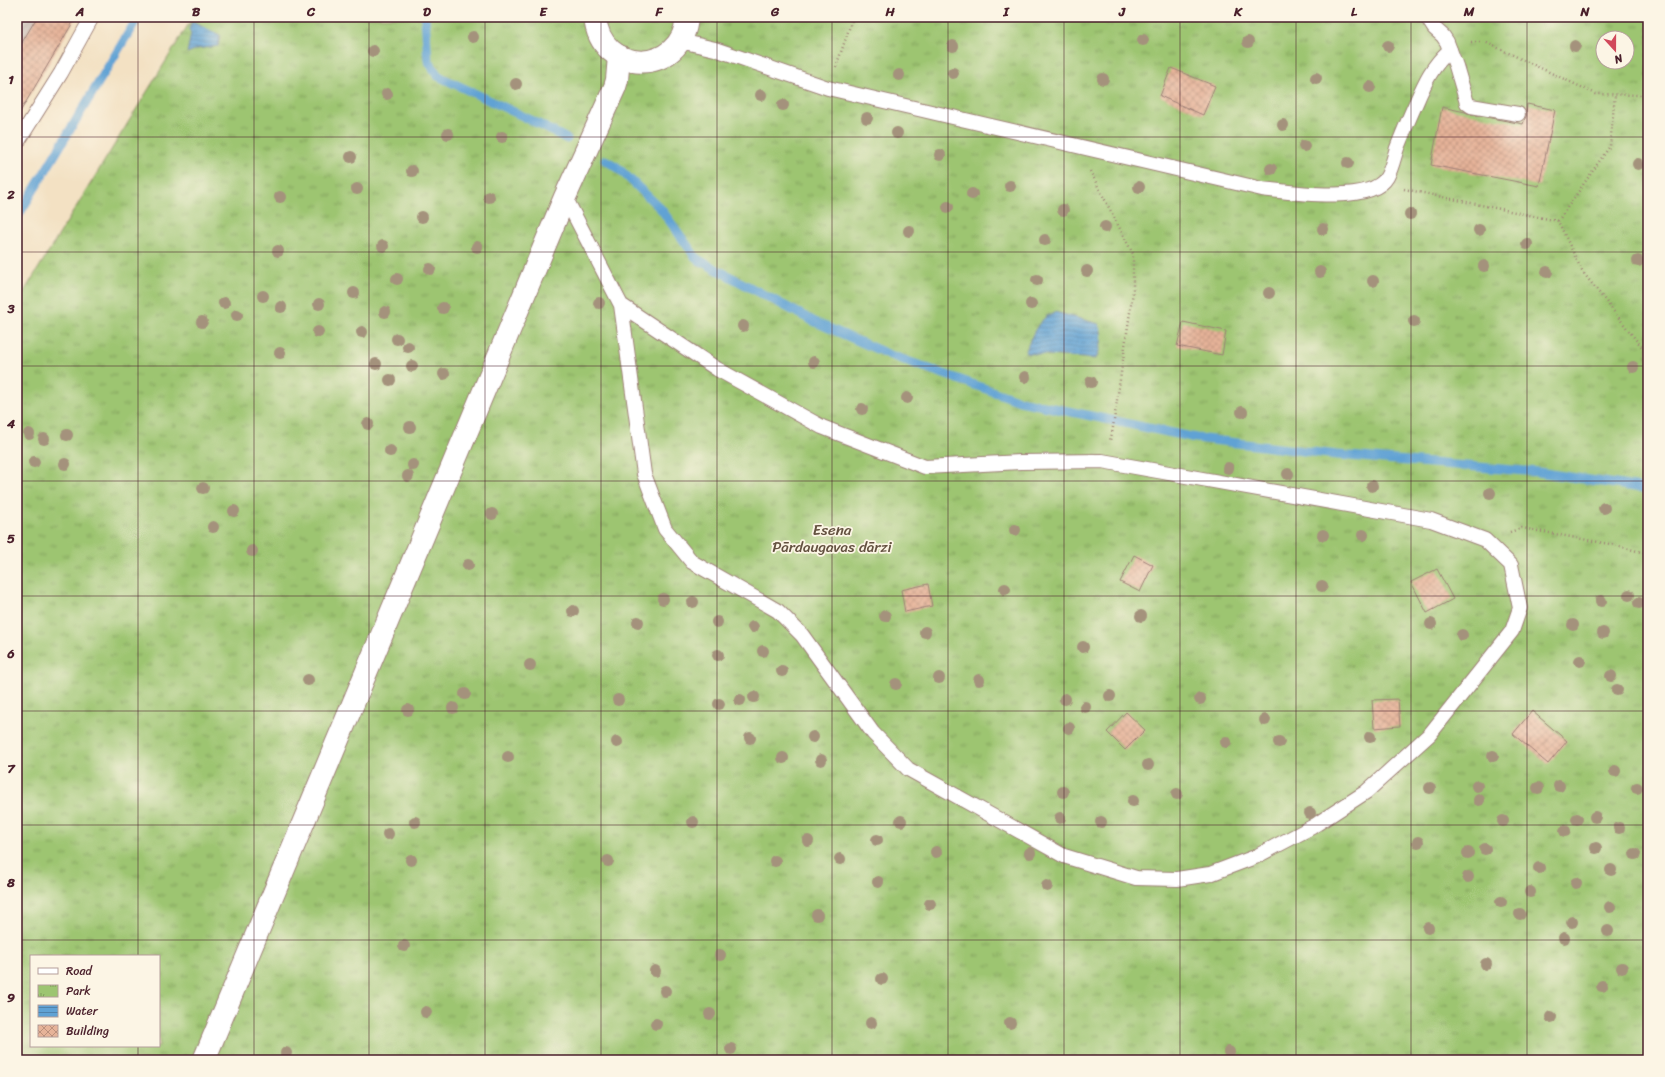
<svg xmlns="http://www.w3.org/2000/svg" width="1665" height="1077" font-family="Sriracha,sans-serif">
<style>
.industrial{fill:url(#industrial-furrows)}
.park{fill:url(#park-tufts);stroke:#74724e;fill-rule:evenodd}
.water{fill:url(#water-rules);stroke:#556080}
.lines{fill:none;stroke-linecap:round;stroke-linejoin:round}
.stream{stroke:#60a2d4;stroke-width:9}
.building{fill:url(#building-cross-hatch)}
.service-casing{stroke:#9e8077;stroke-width:16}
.minor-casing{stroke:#9e8077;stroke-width:24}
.path{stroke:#9e8077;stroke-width:2.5;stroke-dasharray:1 3;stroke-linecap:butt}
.service{stroke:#fff;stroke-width:14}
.minor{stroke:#fff;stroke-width:22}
.tree{fill:#a4927b}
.grid{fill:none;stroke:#4a1f2b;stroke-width:1;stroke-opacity:0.55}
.labels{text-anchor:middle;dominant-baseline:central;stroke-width:3.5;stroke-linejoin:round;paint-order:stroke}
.park-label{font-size:15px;fill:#635140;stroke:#fcf5e5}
.neatline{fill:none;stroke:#4a1f2b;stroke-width:1.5}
.grid-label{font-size:13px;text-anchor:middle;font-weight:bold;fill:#4a1f2b}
</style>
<defs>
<pattern id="industrial-furrows" width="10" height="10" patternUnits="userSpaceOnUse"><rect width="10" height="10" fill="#cec1ba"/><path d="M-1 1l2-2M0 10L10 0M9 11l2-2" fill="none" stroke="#b2a5a0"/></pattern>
<pattern id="park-tufts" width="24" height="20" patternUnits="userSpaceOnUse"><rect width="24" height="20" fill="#9dc571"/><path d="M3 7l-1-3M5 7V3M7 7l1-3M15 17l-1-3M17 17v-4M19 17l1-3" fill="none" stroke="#829f5d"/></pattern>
<pattern id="water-rules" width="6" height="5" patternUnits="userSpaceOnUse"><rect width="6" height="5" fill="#60a2d4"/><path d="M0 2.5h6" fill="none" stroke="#5183ac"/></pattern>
<pattern id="building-cross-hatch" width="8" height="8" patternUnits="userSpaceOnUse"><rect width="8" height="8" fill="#e6b399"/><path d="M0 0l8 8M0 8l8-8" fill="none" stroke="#bc917d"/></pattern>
</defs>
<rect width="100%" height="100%" fill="#fcf5e5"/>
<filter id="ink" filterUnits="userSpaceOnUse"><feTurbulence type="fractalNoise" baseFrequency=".025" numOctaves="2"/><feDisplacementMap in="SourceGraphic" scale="8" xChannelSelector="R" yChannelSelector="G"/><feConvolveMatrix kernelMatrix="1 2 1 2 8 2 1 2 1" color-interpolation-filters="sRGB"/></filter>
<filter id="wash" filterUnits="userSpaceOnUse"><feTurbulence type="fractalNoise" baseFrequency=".012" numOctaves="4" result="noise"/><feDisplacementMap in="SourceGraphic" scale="16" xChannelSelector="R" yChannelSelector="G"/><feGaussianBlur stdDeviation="0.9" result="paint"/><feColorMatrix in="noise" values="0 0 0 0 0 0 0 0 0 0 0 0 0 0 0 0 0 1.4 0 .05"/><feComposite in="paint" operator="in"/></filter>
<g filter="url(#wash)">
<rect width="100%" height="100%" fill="#f3e1c3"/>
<path class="industrial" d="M17,17h20l-20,34z"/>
<path class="park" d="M193,17h1455v1043h-1631v-757zM1603,38h24v24h-24zM31,956h128v90h-128z"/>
<g class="water">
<path d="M192,22l28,13 -2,11 -21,3 -10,4 4,-19 -2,-5z"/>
<path d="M1055,312l44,12c5,13 2,23 -3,35l-71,-6c7,-17 12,-34 30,-41z"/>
</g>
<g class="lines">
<g class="stream">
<path d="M425,17l3,43 10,16 93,44 36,19"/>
<path d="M605,160l12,7 44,42 36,50 116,62 77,34 130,46 176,37 141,17 201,17 110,17"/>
<path d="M17,218l121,-201"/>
</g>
</g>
<g id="blocks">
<g class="building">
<path d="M37,17h39l-59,100v-66z"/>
<path d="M1171,68l44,18 -12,29 -43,-19z"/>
<path d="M1527,104l28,6 -16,76 -108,-21 11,-58 23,5 5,2 53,10 3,-8z"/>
<path d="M1183,322l43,9 -4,24 -45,-9z"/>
<path d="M1134,555l19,10 -13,27 -20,-10z"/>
<path d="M1437,569l16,30 -26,14 -16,-31z"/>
<path d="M928,584l4,22 -27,6 -4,-22z"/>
<path d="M1398,699l2,27 -26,2 -2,-28z"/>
<path d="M1532,711l35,30 -19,23 -35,-30z"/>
<path d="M1126,712l19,18 -20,20 -18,-18z"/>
</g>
</g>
</g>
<g filter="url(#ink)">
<use href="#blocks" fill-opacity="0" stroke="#9e8077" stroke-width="1"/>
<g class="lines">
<g class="service-casing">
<g id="service">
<path d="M1427,17l7,11 9,8 4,6 9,24 11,37 4,3 47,8"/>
<path d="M678,43h11l26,6 113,39 434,101c27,3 109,16 125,-12 5,-9 7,-20 10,-29 6,-15 12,-30 19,-45 9,-21 16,-37 34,-53"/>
<path d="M17,143l44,-70 31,-56"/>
<path d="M565,197l56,108 96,64 105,58 103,40 96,-5 81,-1 329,59 54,20 26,25 9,43 -8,23 -82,103 -64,58 -54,35 -57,30 -45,17 -33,5 -41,-1 -72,-22 -156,-87 -35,-36 -71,-98 -24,-24 -86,-49 -27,-33 -21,-55 -23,-169"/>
</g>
</g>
<g class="minor-casing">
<g id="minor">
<path d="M595,17c5,60 88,59 92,0"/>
<path d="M204,1060l361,-863 50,-110 2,-7 2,-24"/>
</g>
</g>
<g class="path">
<path d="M1471,42h14l111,52 44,1 8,-3"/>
<path d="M836,67l17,-50"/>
<path d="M1090,171l43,83v38l-21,142 -2,6"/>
<path d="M1404,189l154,32 24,50 66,84"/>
<path d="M1558,221l52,-75 5,-51"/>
<path d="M1510,532l12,-4 93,17 33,9"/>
</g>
<use href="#service" class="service"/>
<use href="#minor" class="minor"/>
</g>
<g class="tree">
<circle cx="473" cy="37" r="6"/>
<circle cx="1143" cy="40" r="6"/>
<circle cx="1248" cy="42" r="6"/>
<circle cx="953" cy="46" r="6"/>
<circle cx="1388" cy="46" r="6"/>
<circle cx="1575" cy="46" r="6"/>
<circle cx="373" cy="51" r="6"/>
<circle cx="953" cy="73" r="6"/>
<circle cx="899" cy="75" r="6"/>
<circle cx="1316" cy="78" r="6"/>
<circle cx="1103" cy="79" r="6"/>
<circle cx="516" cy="84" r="6"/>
<circle cx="1370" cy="87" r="6"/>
<circle cx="387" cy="94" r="6"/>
<circle cx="761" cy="95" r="6"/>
<circle cx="783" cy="105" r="6"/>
<circle cx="867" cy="118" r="6"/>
<circle cx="1283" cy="125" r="6"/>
<circle cx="897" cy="133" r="6"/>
<circle cx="448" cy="134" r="6"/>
<circle cx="502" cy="137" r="6"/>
<circle cx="1304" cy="146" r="6"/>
<circle cx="940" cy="155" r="6"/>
<circle cx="351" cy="157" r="6"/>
<circle cx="1348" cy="163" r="6"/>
<circle cx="1638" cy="164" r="6"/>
<circle cx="1271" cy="169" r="6"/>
<circle cx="412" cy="171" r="6"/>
<circle cx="1010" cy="186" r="6"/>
<circle cx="1139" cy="187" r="6"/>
<circle cx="357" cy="189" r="6"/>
<circle cx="972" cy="194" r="6"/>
<circle cx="280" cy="197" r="6"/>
<circle cx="489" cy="197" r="6"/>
<circle cx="948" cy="207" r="6"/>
<circle cx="1063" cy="210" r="6"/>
<circle cx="1410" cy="214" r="6"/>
<circle cx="422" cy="217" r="6"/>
<circle cx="1105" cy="227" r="6"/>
<circle cx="1323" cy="229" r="6"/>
<circle cx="1479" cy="230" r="6"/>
<circle cx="909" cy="231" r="6"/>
<circle cx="1045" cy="240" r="6"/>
<circle cx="1527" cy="244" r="6"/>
<circle cx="383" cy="246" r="6"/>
<circle cx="477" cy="247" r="6"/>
<circle cx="278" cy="251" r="6"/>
<circle cx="1638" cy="261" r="6"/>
<circle cx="1484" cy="266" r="6"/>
<circle cx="430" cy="269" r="6"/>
<circle cx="1087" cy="271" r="6"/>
<circle cx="1320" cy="272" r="6"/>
<circle cx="1547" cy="272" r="6"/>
<circle cx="397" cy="279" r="6"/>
<circle cx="1037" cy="280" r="6"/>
<circle cx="1373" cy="281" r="6"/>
<circle cx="354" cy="293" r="6"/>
<circle cx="1269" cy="293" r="6"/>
<circle cx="263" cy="296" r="6"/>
<circle cx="224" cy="303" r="6"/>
<circle cx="599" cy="303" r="6"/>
<circle cx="319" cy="304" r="6"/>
<circle cx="1031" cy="304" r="6"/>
<circle cx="281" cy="307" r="6"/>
<circle cx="443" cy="308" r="6"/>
<circle cx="385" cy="312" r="6"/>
<circle cx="237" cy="315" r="6"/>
<circle cx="1414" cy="321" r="6"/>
<circle cx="202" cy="322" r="6"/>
<circle cx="743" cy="326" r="6"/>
<circle cx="318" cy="332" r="6"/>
<circle cx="362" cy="332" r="6"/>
<circle cx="397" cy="339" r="6"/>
<circle cx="408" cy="347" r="6"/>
<circle cx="280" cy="353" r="6"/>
<circle cx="814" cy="362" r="6"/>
<circle cx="376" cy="364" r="6"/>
<circle cx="412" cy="366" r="6"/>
<circle cx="1633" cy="367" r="6"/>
<circle cx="444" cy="374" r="6"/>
<circle cx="1025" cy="377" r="6"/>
<circle cx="390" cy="380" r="6"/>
<circle cx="1091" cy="382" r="6"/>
<circle cx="907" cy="398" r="6"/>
<circle cx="862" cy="409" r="6"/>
<circle cx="1242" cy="412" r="6"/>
<circle cx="368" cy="424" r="6"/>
<circle cx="410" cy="427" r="6"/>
<circle cx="29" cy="434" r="6"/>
<circle cx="67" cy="435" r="6"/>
<circle cx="44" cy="439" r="6"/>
<circle cx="390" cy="451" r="6"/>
<circle cx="34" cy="462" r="6"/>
<circle cx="65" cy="464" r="6"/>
<circle cx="413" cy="465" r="6"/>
<circle cx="1228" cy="468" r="6"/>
<circle cx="1288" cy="474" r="6"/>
<circle cx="408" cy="476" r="6"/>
<circle cx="1372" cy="486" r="6"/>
<circle cx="203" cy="488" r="6"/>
<circle cx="1490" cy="493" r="6"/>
<circle cx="1604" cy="508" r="6"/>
<circle cx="234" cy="511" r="6"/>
<circle cx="492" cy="514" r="6"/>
<circle cx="213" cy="527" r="6"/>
<circle cx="1015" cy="530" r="6"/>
<circle cx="1323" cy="535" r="6"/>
<circle cx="1363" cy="535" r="6"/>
<circle cx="252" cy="551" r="6"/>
<circle cx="468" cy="565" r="6"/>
<circle cx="1322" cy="586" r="6"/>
<circle cx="1005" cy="589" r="6"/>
<circle cx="1629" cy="595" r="6"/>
<circle cx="663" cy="599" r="6"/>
<circle cx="1601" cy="601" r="6"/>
<circle cx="693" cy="602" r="6"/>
<circle cx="1639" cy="603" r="6"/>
<circle cx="573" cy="611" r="6"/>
<circle cx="885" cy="616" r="6"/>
<circle cx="1141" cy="616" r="6"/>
<circle cx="638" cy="622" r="6"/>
<circle cx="717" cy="622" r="6"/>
<circle cx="1431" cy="624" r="6"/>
<circle cx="1573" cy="625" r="6"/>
<circle cx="753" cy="627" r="6"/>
<circle cx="925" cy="632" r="6"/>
<circle cx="1603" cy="633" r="6"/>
<circle cx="1462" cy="635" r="6"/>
<circle cx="1083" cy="647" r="6"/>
<circle cx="763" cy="651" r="6"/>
<circle cx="718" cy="655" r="6"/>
<circle cx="1580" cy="661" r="6"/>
<circle cx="530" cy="665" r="6"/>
<circle cx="782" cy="671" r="6"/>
<circle cx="1611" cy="676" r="6"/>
<circle cx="939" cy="678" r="6"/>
<circle cx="308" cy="680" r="6"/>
<circle cx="979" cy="680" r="6"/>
<circle cx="896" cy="684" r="6"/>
<circle cx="1617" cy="690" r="6"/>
<circle cx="465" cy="694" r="6"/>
<circle cx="1110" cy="696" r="6"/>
<circle cx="754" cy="697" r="6"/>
<circle cx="1065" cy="699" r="6"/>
<circle cx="1200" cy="699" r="6"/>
<circle cx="618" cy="700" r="6"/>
<circle cx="740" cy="700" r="6"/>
<circle cx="719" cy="704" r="6"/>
<circle cx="1085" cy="707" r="6"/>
<circle cx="453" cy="708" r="6"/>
<circle cx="408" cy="710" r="6"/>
<circle cx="1265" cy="720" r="6"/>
<circle cx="1069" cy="728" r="6"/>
<circle cx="813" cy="737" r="6"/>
<circle cx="1370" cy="737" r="6"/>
<circle cx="750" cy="738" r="6"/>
<circle cx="617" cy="742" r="6"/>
<circle cx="1226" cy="742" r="6"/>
<circle cx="1279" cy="742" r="6"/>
<circle cx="1493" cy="756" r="6"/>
<circle cx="508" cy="757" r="6"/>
<circle cx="783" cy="758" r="6"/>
<circle cx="821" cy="760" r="6"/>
<circle cx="1148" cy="765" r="6"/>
<circle cx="1615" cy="771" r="6"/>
<circle cx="1477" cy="786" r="6"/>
<circle cx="1559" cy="786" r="6"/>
<circle cx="1430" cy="788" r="6"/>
<circle cx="1538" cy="788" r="6"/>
<circle cx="1637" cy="788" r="6"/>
<circle cx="1063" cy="792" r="6"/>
<circle cx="1177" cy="794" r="6"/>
<circle cx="1479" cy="800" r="6"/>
<circle cx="1133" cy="801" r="6"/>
<circle cx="1310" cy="813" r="6"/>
<circle cx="1595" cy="817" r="6"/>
<circle cx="1060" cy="818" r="6"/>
<circle cx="1577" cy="819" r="6"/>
<circle cx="901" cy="821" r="6"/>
<circle cx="1503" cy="821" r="6"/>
<circle cx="415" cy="822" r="6"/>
<circle cx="693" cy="822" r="6"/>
<circle cx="1101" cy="822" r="6"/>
<circle cx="1619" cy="828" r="6"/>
<circle cx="1565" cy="831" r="6"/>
<circle cx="388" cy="834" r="6"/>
<circle cx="877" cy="840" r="6"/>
<circle cx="808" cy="841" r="6"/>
<circle cx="1418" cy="842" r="6"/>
<circle cx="1596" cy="848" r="6"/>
<circle cx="1485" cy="849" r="6"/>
<circle cx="936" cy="852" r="6"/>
<circle cx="1030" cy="853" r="6"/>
<circle cx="1468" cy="853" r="6"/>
<circle cx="1635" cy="854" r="6"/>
<circle cx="840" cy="859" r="6"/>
<circle cx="411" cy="860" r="6"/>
<circle cx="608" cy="861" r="6"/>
<circle cx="775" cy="861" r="6"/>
<circle cx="1539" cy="868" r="6"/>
<circle cx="1611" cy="870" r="6"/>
<circle cx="1468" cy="877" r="6"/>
<circle cx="878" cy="882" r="6"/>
<circle cx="1576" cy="883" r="6"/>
<circle cx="1047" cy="886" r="6"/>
<circle cx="1530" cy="892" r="6"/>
<circle cx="1501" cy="902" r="6"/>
<circle cx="930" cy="904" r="6"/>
<circle cx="1610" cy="907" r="6"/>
<circle cx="1520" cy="914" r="6"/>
<circle cx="817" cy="915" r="6"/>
<circle cx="1572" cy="922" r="6"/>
<circle cx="1428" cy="928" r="6"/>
<circle cx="1608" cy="931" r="6"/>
<circle cx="1564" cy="938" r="6"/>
<circle cx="404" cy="946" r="6"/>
<circle cx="720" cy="955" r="6"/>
<circle cx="1486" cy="964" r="6"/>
<circle cx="1622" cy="968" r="6"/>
<circle cx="655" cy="971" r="6"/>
<circle cx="882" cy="979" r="6"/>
<circle cx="1602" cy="986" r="6"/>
<circle cx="665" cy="991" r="6"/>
<circle cx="426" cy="1012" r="6"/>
<circle cx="710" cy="1014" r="6"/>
<circle cx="1551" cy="1017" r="6"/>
<circle cx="871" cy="1023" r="6"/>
<circle cx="1010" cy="1023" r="6"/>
<circle cx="656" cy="1024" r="6"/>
<circle cx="731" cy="1049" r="6"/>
<circle cx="1229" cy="1052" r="6"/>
<circle cx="286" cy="1053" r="6"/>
</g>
</g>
<path class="grid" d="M138,17v939M254,17v1043M369,17v1043M485,17v1043M601,17v1043M717,17v1043M832,17v1043M948,17v1043M1064,17v1043M1180,17v1043M1296,17v1043M1411,17v1043M1527,17v1043M17,137h1631M17,252h1631M17,366h1631M17,481h1631M17,596h1631M17,711h1631M17,825h1631M17,940h1631M138,1046v14"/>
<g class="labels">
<g class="park-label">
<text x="832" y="530">Esena<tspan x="832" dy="17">Pārdaugavas dārzi</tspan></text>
</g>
</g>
<rect width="1665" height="1077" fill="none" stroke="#fcf5e5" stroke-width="44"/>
<rect x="30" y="955" width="130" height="92" fill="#fcf5e5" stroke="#b59f9b"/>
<rect x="38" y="968" width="20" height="6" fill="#ffffff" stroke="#b59f9b"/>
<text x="66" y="975" font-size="12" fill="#4a1f2b">Road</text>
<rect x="38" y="985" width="20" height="12" fill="url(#park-tufts)" stroke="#b59f9b"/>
<text x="66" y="995" font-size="12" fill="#4a1f2b">Park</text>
<rect x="38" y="1005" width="20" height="12" fill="url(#water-rules)" stroke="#b59f9b"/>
<text x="66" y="1015" font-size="12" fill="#4a1f2b">Water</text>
<rect x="38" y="1025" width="20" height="12" fill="url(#building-cross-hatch)" stroke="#b59f9b"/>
<text x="66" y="1035" font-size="12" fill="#4a1f2b">Building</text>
<g transform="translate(1615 50) rotate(159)"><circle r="19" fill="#fcf5e5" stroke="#b59f9b"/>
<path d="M0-3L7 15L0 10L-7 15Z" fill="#d1495b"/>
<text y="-6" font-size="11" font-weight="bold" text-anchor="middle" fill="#4a1f2b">N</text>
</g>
<rect x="22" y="22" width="1621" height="1033" class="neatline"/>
<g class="grid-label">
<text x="80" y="16">A</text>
<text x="196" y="16">B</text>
<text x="311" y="16">C</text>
<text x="427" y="16">D</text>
<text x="543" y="16">E</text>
<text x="659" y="16">F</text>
<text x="775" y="16">G</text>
<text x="890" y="16">H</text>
<text x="1006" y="16">I</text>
<text x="1122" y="16">J</text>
<text x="1238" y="16">K</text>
<text x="1354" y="16">L</text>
<text x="1469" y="16">M</text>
<text x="1585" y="16">N</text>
<text x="11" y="84">1</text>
<text x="11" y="199">2</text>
<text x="11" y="313">3</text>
<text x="11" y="428">4</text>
<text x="11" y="543">5</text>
<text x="11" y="658">6</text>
<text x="11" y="773">7</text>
<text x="11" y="887">8</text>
<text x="11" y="1002">9</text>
</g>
</svg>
